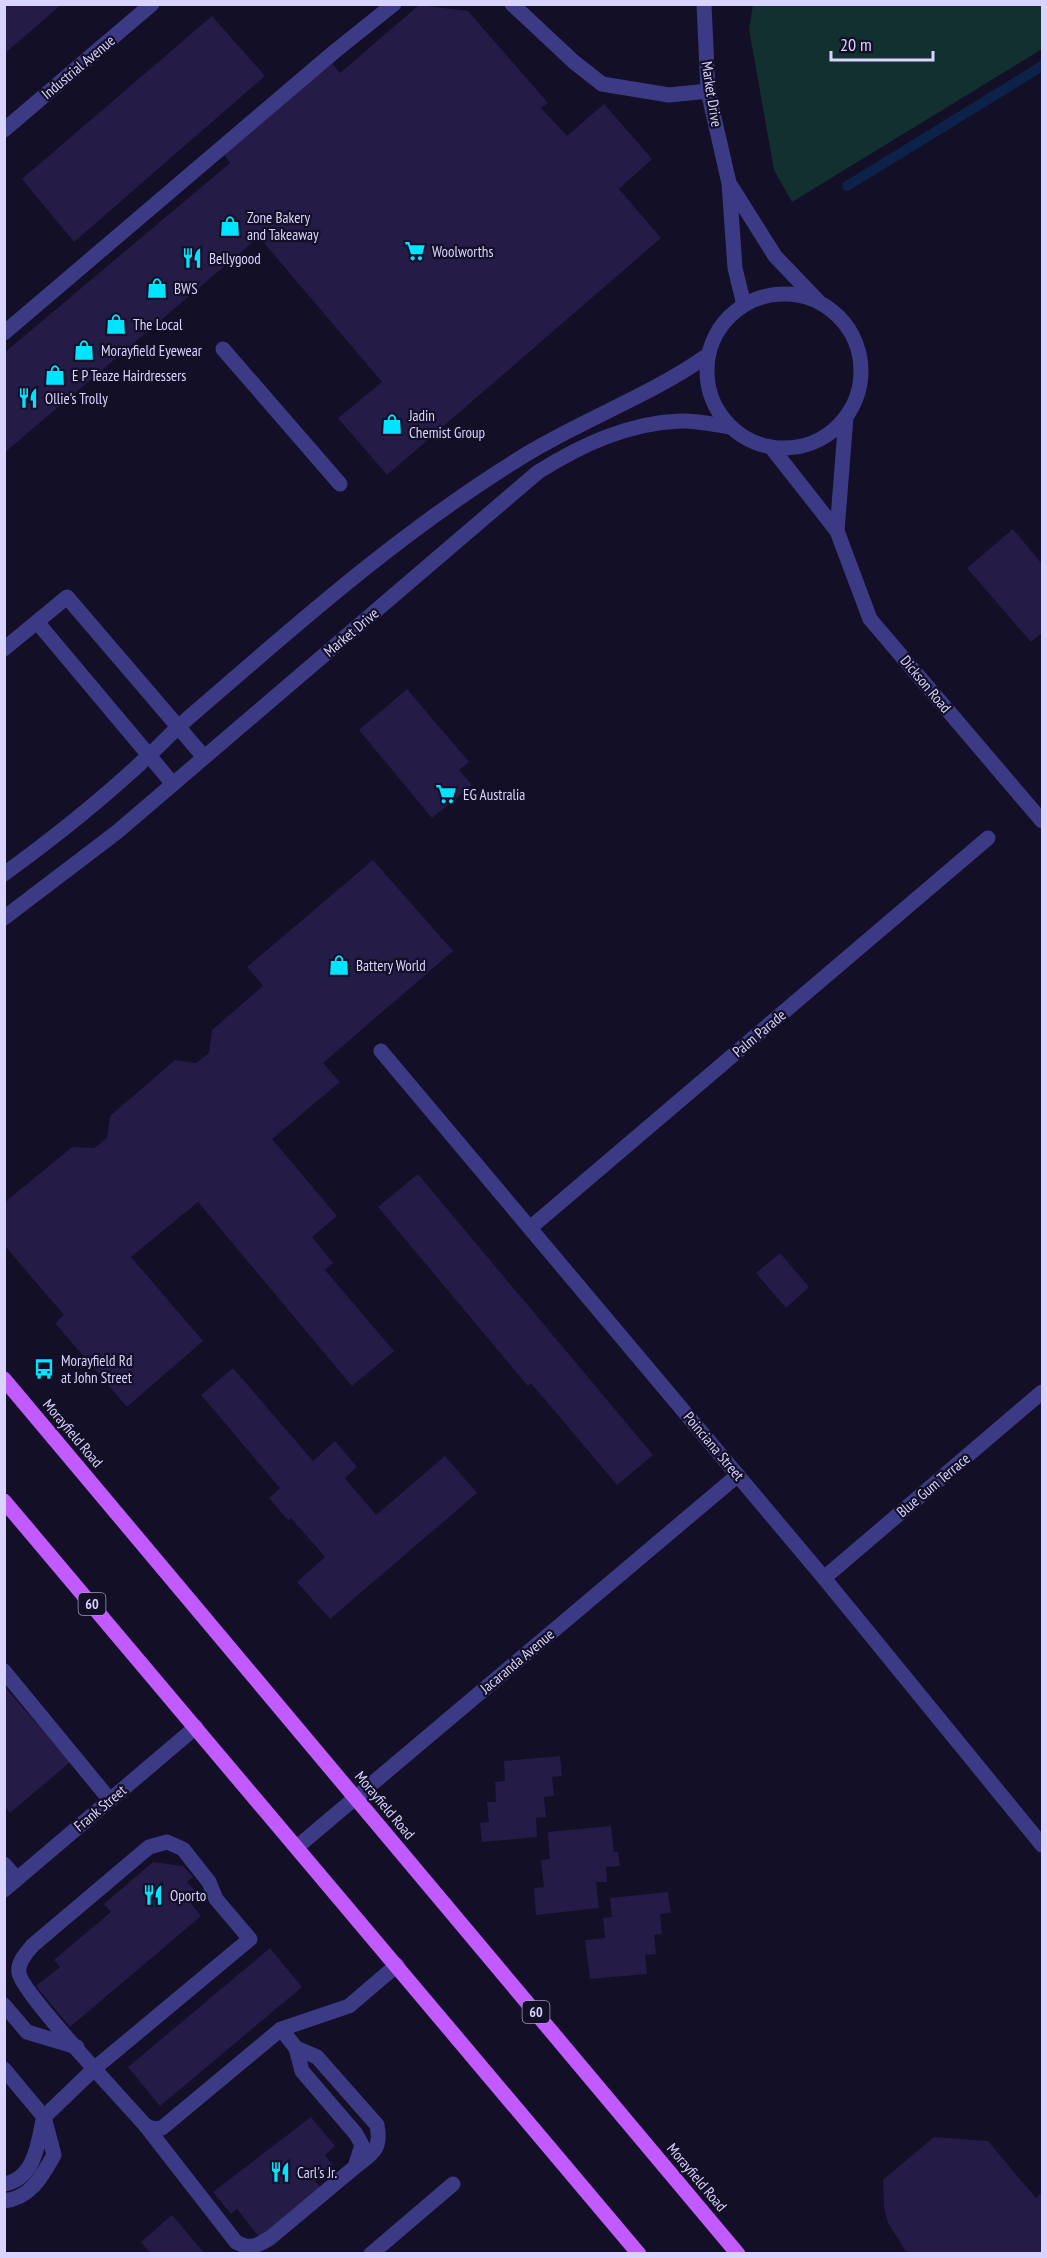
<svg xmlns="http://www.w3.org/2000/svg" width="1047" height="2258" font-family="'PT Sans Narrow',sans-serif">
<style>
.green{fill:#12302f}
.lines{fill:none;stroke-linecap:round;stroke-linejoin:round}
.stream{stroke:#0c2248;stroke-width:10}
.building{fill:#241b47}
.service{stroke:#3d3a85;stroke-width:15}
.minor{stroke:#3d3a85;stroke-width:15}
.tertiary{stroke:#3d3a85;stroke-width:15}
.primary{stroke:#c25bff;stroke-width:15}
.labels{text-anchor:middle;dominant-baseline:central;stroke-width:4.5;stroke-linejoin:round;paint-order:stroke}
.shield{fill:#130f26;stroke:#9e99be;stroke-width:1.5}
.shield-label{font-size:14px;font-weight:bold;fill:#d9d4ff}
.street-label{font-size:15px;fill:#d9d4ff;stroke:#130f26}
.poi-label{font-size:15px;fill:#d9d4ff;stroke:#130f26;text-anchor:start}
</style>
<rect width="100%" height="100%" fill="#130f26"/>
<path class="green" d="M753,5h289v44l-250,153 -18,-32 -25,-141z"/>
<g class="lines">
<path class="stream" d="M847,186l195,-120"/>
</g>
<g class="building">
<path d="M4,4h58l-58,50z"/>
<path d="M419,5l49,6 80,92 -7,5 26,28 37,-32 48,55 -33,30 42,49 -274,237 -49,-57 44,-36 -123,-145 -255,216v-100l226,-190 -6,-9 108,-91 8,10z"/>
<path d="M212,16l53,60 -191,166 -52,-63z"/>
<path d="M1013,529l29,35v69l-11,9 -64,-74z"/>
<path d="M407,689l62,73 -10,8 13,15 -40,33 -73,-88z"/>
<path d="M373,860l80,91 -130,112 17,19 -68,57 65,77 -25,21 21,26 -8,7 69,81 -42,35 -154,-184 -67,55 72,84 -76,66 -72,-84 9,-8 -60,-70v-42l68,-56 22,1 13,-10 3,-22 65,-56 21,3 13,-10 3,-23 51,-44 -16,-19z"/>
<path d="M418,1174l235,281 -36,30 -86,-102 -3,3 -150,-179z"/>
<path d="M780,1253l29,34 -23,21 -30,-35z"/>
<path d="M233,1368l80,93 22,-20 22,26 -12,11 31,37 69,-59 32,37 -147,126 -33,-37 28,-25 -34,-39 -3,2 -19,-22 11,-10 -79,-93z"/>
<path d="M4,1686l66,76 -60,51 -6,-7z"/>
<path d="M560,1756l2,20 -10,1 2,19 -10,1 2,20 -10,1 1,19 -55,5 -2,-19 9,-1 -2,-20h9l-1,-20 10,-1 -1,-20z"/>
<path d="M611,1826l3,26h4l2,14 -14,1 1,15h-11l3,26 -63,7 -2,-27 10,-1 -3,-27 9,-1 -2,-27z"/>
<path d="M153,1862l30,4 10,11 -6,5 8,9 -9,6 15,19 -131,111 -34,-41 24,-19 -6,-7 57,-48 -7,-8z"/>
<path d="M668,1892l3,21 -11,1 2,20 -8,1 2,19 -11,1 2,19 -57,5 -5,-39 20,-2 -2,-20 9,-1 -2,-19z"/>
<path d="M270,1948l32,39 -142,119 -32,-39z"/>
<path d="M311,2117l24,29 -10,9 8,10 -19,15 7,8 -61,50 -23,-29 -6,5 -18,-22z"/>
<path d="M934,2137l54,4 48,57 6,-6v62h-132l-5,-4 -17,-27 -4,-15 -1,-28z"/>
<path d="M172,2215l33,39h-54l-10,-12z"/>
</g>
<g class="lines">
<g class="service">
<path d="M512,4l62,58 28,22 67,11 39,-4"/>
<path d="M4,130l148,-126"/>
<path d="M4,333l330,-281 60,-48"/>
<path d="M223,349l117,135"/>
<path d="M37,622l136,162"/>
<path d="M4,649l63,-52 137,160"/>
<path d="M4,1671l106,129"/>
<path d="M4,1864l13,15"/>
<path d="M4,2005l23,27 50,15"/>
<path d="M296,2048l21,9 60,68c5,24 -4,28 -22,42"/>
<path d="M4,2069l40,48 51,-49 155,-129 -34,-40 -7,-17 -26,-33 -16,-7 -18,5 -116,98c-6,7 -16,17 -14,28 2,19 107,130 126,152l8,4 9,-1 119,-99 68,-23 48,-41"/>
<path d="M145,2125l91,117c14,8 21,4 34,-4l85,-71 7,-22 -6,-11 -54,-63 -6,-23 -15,-19"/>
<path d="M4,2184c30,-5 34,-39 39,-64"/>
<path d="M4,2201c27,-3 38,-25 50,-46l-10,-38"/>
</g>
<g class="minor">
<path d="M771,447l66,84 33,88 172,202"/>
<path d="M837,531l9,-114"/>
<path d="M381,1051l443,527 218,267"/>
<path d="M530,1228l458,-390"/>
<path d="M824,1578l218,-186"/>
<path d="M297,1847l441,-372"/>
<path d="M4,1890l192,-163"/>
<path d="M371,2254l82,-70"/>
</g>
<g class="tertiary">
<path d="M704,4l4,87 21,92 6,85 9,37"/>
<path d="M731,186l44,70 43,45"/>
<circle cx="784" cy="371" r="77"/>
<path d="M4,874c62,-45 121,-93 174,-147 111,-96 221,-195 347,-272 59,-36 124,-59 180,-98"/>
<path d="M4,918l113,-86 421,-360c43,-27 90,-49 142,-51 17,-1 35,4 51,6"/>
</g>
<g class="primary">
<path d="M4,1379l734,875"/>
<path d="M4,1501l635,753"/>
</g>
</g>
<defs>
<g id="shop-bare" transform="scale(1.62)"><path d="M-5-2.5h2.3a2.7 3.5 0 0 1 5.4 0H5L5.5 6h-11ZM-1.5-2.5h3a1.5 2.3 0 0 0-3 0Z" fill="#00e5ff" stroke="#130f26" stroke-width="2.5" paint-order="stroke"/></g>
<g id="supermarket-bare" transform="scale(1.62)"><path d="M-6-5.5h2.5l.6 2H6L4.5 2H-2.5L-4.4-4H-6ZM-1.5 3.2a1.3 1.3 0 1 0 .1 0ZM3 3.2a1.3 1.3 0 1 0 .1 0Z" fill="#00e5ff" stroke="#130f26" stroke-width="2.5" paint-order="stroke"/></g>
<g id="restaurant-bare" transform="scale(1.62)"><path d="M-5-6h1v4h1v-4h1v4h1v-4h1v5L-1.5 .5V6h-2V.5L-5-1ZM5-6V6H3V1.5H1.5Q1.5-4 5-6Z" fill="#00e5ff" stroke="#130f26" stroke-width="2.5" paint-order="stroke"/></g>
<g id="bus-bare" transform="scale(1.62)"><path d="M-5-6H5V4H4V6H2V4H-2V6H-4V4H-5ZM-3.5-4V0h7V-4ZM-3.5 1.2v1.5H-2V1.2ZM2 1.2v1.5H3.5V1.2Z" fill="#00e5ff" stroke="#130f26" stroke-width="2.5" paint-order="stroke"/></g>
</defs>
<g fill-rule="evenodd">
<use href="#shop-bare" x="230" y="226"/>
<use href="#supermarket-bare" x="415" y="251"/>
<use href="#restaurant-bare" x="192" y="258"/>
<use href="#shop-bare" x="157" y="288"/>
<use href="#shop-bare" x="116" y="324"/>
<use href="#shop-bare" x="84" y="350"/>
<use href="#shop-bare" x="55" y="375"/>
<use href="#restaurant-bare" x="28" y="398"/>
<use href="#shop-bare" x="392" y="424"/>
<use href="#supermarket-bare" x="446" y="794"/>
<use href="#shop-bare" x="339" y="965"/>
<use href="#bus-bare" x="44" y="1369"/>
<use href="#restaurant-bare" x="153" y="1895"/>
<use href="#restaurant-bare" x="280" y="2172"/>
</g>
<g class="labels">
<g class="shield">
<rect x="78.5" y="1593" width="27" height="22" rx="4.5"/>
<rect x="522.5" y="2001" width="27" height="22" rx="4.5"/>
</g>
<g class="shield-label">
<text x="92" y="1604">60</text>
<text x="536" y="2012">60</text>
</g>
<g class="street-label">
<text transform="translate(78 67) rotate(-40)">Industrial Avenue</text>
<text transform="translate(712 94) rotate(81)">Market Drive</text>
<text transform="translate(351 632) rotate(-40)">Market Drive</text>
<text transform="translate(926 684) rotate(50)">Dickson Road</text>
<text transform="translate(759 1033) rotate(-40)">Palm Parade</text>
<text transform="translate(73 1433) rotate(50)">Morayfield Road</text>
<text transform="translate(714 1446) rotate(50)">Poinciana Street</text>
<text transform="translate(933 1485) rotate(-40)">Blue Gum Terrace</text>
<text transform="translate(517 1661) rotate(-40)">Jacaranda Avenue</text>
<text transform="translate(385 1805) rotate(50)">Morayfield Road</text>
<text transform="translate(100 1808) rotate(-40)">Frank Street</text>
<text transform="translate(697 2177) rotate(50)">Morayfield Road</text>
</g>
<g class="poi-label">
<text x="247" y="217">Zone Bakery<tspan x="247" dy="17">and Takeaway</tspan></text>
<text x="432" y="251">Woolworths</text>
<text x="209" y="258">Bellygood</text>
<text x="174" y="288">BWS</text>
<text x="133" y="324">The Local</text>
<text x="101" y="350">Morayfield Eyewear</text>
<text x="72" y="375">E P Teaze Hairdressers</text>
<text x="45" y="398">Ollie's Trolly</text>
<text x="409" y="415">Jadin<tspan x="409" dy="17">Chemist Group</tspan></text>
<text x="463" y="794">EG Australia</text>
<text x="356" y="965">Battery World</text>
<text x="61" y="1360">Morayfield Rd<tspan x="61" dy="17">at John Street</tspan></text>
<text x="170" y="1895">Oporto</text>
<text x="297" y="2172">Carl's Jr.</text>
</g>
</g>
<rect width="1047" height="2258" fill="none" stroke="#d9d4ff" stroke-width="12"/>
<path d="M831 51v9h102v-9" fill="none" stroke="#d9d4ff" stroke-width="3"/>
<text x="840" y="51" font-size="18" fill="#d9d4ff" stroke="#130f26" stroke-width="4.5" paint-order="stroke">20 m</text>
</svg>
